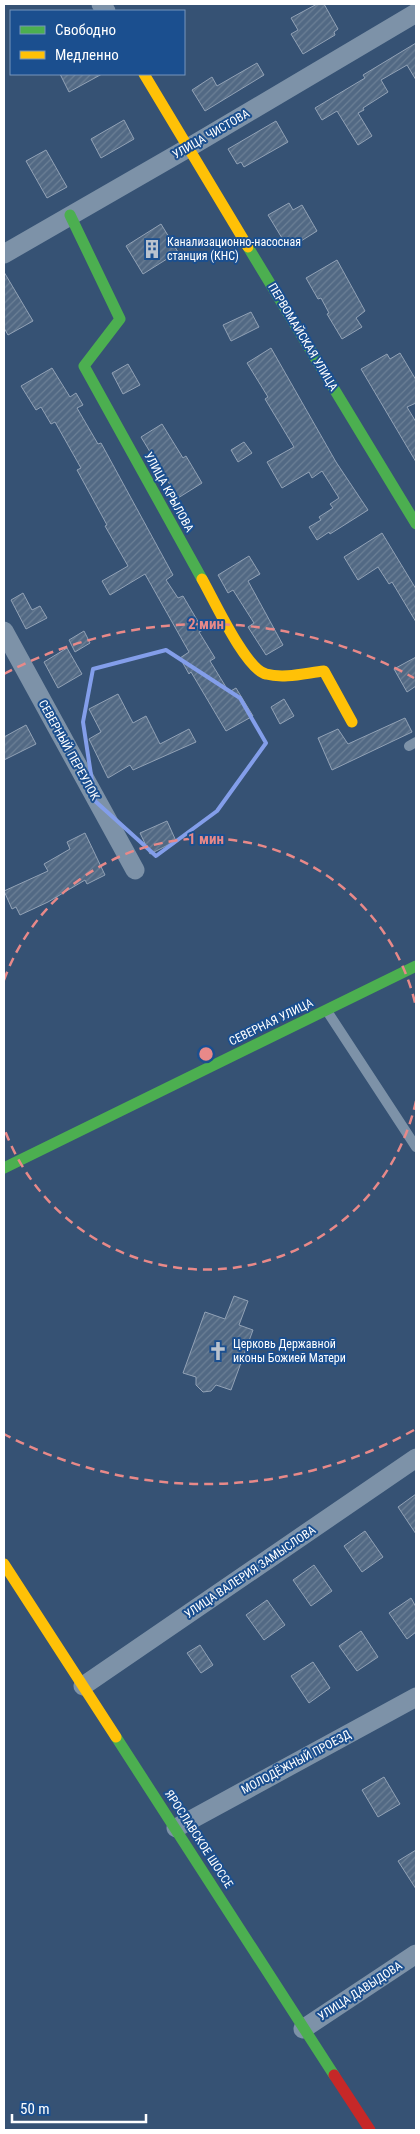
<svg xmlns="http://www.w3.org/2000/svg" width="420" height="2134" font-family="'Roboto Condensed',sans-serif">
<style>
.building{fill:url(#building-hatch);stroke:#92a2b6}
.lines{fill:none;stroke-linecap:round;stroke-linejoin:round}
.lane{stroke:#7d92a8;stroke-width:10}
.street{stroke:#7d92a8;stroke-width:19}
.fast{stroke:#4caf50;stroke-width:11}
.slow{stroke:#ffc107;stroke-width:11}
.jam{stroke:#c62828;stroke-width:11}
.marked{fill:none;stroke:#839eea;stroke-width:4;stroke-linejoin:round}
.ring{fill:none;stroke:#e88989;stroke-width:2.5;stroke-dasharray:9 6}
.labels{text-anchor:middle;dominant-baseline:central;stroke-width:4;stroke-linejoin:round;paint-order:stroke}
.street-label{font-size:12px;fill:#fff;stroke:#1b4f8f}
.poi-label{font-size:12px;fill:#fff;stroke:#1b4f8f;text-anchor:start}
.centre{fill:#e88989;stroke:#1b4f8f;stroke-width:2.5}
.ring-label{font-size:15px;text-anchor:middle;font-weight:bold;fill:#e88989;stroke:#1b4f8f;stroke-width:4;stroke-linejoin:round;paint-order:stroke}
</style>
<defs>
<pattern id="building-hatch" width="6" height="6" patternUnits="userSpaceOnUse" patternTransform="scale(1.25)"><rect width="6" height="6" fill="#526984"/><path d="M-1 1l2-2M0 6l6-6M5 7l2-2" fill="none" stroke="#6c8096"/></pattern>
</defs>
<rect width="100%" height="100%" fill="#365274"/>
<g class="building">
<path d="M317,4h7l14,25 -4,3 1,3 -32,19 -12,-20 7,-4 -7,-12z"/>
<path d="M416,43v37l-9,-15 -26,15 7,12 -25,16 1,2 -6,3 14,23 -14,9 -21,-34 -15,9 -7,-12 50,-30 -2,-3z"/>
<path d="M257,63l7,12 -59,36 -13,-21 20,-13 5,9z"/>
<path d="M60,74h42l-33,18z"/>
<path d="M124,120l10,19 -33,19 -10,-19z"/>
<path d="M276,121l12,21 -44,25 -3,-5 -4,2 -9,-15z"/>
<path d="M46,150l21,37 -20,11 -21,-37z"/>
<path d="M289,203l4,7 9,-5 15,26 -24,15 -3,-6 -5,3 -17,-28z"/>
<path d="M161,224l17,28 -35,22 -17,-28z"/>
<path d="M337,260l28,51 -9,7 6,9 -20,12 -15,-25 2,-1 -8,-15 -3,1 -12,-21z"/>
<path d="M4,272l29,49 -25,14 -4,-7z"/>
<path d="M251,312l8,15 -28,14 -8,-16z"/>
<path d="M271,348l65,114 32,48 -38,24 -1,-2 -12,8 -8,-13 12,-7 -2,-3 14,-9 -3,-4 9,-6 -17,-27 -10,7 -3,-6 -27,16 -15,-26 27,-15 -29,-48 3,-2 -21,-34z"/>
<path d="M400,353l16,27v23l-9,4 9,15v40l-55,-93 26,-15 3,5z"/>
<path d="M128,364l12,21 -17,9 -11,-21z"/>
<path d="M52,368l18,29 6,-4 7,12 -6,3 21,36 3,-1 72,132 -7,5 12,18 5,-2 20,34 -4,2 16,26 -5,3 19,31 7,-4 17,28 -27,15 -35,-59 -2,2 -9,-16 9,-6 -44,-78 -35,21 -8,-14 26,-15 -23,-40 2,-1 -30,-55 4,-2 -26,-46 -4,2 -10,-17 -5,3 -15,-24z"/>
<path d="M162,424l21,34 3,-2 16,27 -24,15 -37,-61z"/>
<path d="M244,442l8,11 -14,9 -7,-12z"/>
<path d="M382,533l34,56v33l-24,-40 -3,2 -11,-17 -20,13 -14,-23z"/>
<path d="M249,556l11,18 -12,7 35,64 -17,10 -18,-28 6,-4 -21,-33 -5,3 -10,-18z"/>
<path d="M23,593l9,17 8,-4 7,12 -21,11 -15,-29z"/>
<path d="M84,631l6,12 -15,9 -6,-12z"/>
<path d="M67,648l15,26 -24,14 -14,-26z"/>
<path d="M416,657v29l-9,6 -13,-23z"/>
<path d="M118,694l15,29 13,-7 14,28 29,-15 7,13 -63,28 -3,-5 -22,13 -19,-39 12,-7 -12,-23z"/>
<path d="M284,699l10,17 -14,8 -9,-17z"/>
<path d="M405,718l7,14 -80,38 -14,-32 20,-9 10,15z"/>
<path d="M26,725l10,19 -32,16v-23z"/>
<path d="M167,821l9,20 -26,13 -10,-21z"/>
<path d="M85,833l20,42 -18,9 -2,-4 -37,22 -28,13 -4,-8 -4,2 -8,-18 44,-20 -4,-7 26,-15 -3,-7z"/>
<path d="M234,1296l14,5 -9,24 14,5 -22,60 -15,-5 -5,6 -8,1 -7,-7v-8l-13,-4 22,-61 20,7z"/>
<path d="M416,1494v40l-18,-27z"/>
<path d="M365,1531l18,26 -21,15 -18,-26z"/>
<path d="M314,1565l18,26 -21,15 -18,-26z"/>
<path d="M411,1598l5,9v25l-9,7 -18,-26z"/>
<path d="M267,1600l18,25 -21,15 -18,-25z"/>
<path d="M361,1631l17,26 -21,14 -18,-25z"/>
<path d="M200,1645l13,20 -12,8 -14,-20z"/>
<path d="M313,1662l17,26 -21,15 -18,-27z"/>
<path d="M384,1777l16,27 -22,13 -16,-27z"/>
<path d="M416,1850v39l-18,-28z"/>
</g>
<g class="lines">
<g class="lane">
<path d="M409,746l7,-4"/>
<path d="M327,1011l89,136"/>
</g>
<g class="street">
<path d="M101,4l5,7"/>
<path d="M4,254l184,-106 228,-135"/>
<path d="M4,631l131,239"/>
<path d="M83,1686l333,-228"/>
<path d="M176,1828l240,-131"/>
<path d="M303,2029l113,-75"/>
</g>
<g class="fast">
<path d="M70,215l50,104 -36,47 118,213"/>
<path d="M248,247l168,277"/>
<path d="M4,1168l412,-202"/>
<path d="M116,1737l218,338"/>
</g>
<g class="slow">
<path d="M144,74l104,173"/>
<path d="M202,579c11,19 44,91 64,95 18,5 40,-1 58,-3l28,51"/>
<path d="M4,1564l112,173"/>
</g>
<path class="jam" d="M334,2075l36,55"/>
</g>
<path class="marked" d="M166,650l74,48 26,45 -49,68 -61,45 -61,-55 -12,-79 10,-53z"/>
<g class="ring">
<path d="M416 1101A215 215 0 0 1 4 1128M4 980A215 215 0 0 1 416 1007"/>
<path d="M414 1430A430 430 0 0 1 4 1434M4 674A430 430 0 0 1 414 678"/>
</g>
<defs>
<g id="building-bare" transform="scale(1.5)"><path d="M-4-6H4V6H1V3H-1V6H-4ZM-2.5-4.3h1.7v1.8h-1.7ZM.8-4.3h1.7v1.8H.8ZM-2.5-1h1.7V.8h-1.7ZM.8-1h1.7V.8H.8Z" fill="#b9c2ce" stroke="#1b4f8f" stroke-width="2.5" paint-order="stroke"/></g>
<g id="church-bare" transform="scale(1.5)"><path d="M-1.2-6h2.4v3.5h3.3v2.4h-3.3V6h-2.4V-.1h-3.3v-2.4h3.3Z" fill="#b9c2ce" stroke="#1b4f8f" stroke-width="2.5" paint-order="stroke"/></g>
</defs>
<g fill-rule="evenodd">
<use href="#building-bare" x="152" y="249"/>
<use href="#church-bare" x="218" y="1351"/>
</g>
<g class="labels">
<g class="street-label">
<text transform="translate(211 134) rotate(-30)">УЛИЦА ЧИСТОВА</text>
<text transform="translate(303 337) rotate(59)">ПЕРВОМАЙСКАЯ УЛИЦА</text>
<text transform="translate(169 492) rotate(61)">УЛИЦА КРЫЛОВА</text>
<text transform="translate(69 750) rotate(61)">СЕВЕРНЫЙ ПЕРЕУЛОК</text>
<text transform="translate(271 1022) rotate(-26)">СЕВЕРНАЯ УЛИЦА</text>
<text transform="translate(250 1572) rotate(-34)">УЛИЦА ВАЛЕРИЯ ЗАМЫСЛОВА</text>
<text transform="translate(296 1762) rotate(-28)">МОЛОДЁЖНЫЙ ПРОЕЗД</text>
<text transform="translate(199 1839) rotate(57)">ЯРОСЛАВСКОЕ ШОССЕ</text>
<text transform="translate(360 1991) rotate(-33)">УЛИЦА ДАВЫДОВА</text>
</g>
<g class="poi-label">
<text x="167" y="242">Канализационно-насосная<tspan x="167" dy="14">станция (КНС)</tspan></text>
<text x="233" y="1344">Церковь Державной<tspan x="233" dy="14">иконы Божией Матери</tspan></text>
</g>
</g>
<circle cx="206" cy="1054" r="8" class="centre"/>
<g class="ring-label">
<text x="206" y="629">2 мин</text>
<text x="206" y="844">1 мин</text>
</g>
<rect width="420" height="2134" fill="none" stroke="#ffffff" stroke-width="10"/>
<rect x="10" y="10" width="175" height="65" fill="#1b4f8f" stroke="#7695bc"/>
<rect x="20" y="26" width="25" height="8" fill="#4caf50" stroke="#7695bc"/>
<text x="55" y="35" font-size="15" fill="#ffffff">Свободно</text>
<rect x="20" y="51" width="25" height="8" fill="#ffc107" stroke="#7695bc"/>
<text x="55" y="60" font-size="15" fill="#ffffff">Медленно</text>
<path d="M12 2114v8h134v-8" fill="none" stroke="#ffffff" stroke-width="2.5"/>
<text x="20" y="2114" font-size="15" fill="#ffffff" stroke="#1b4f8f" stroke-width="4" paint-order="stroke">50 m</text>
</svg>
